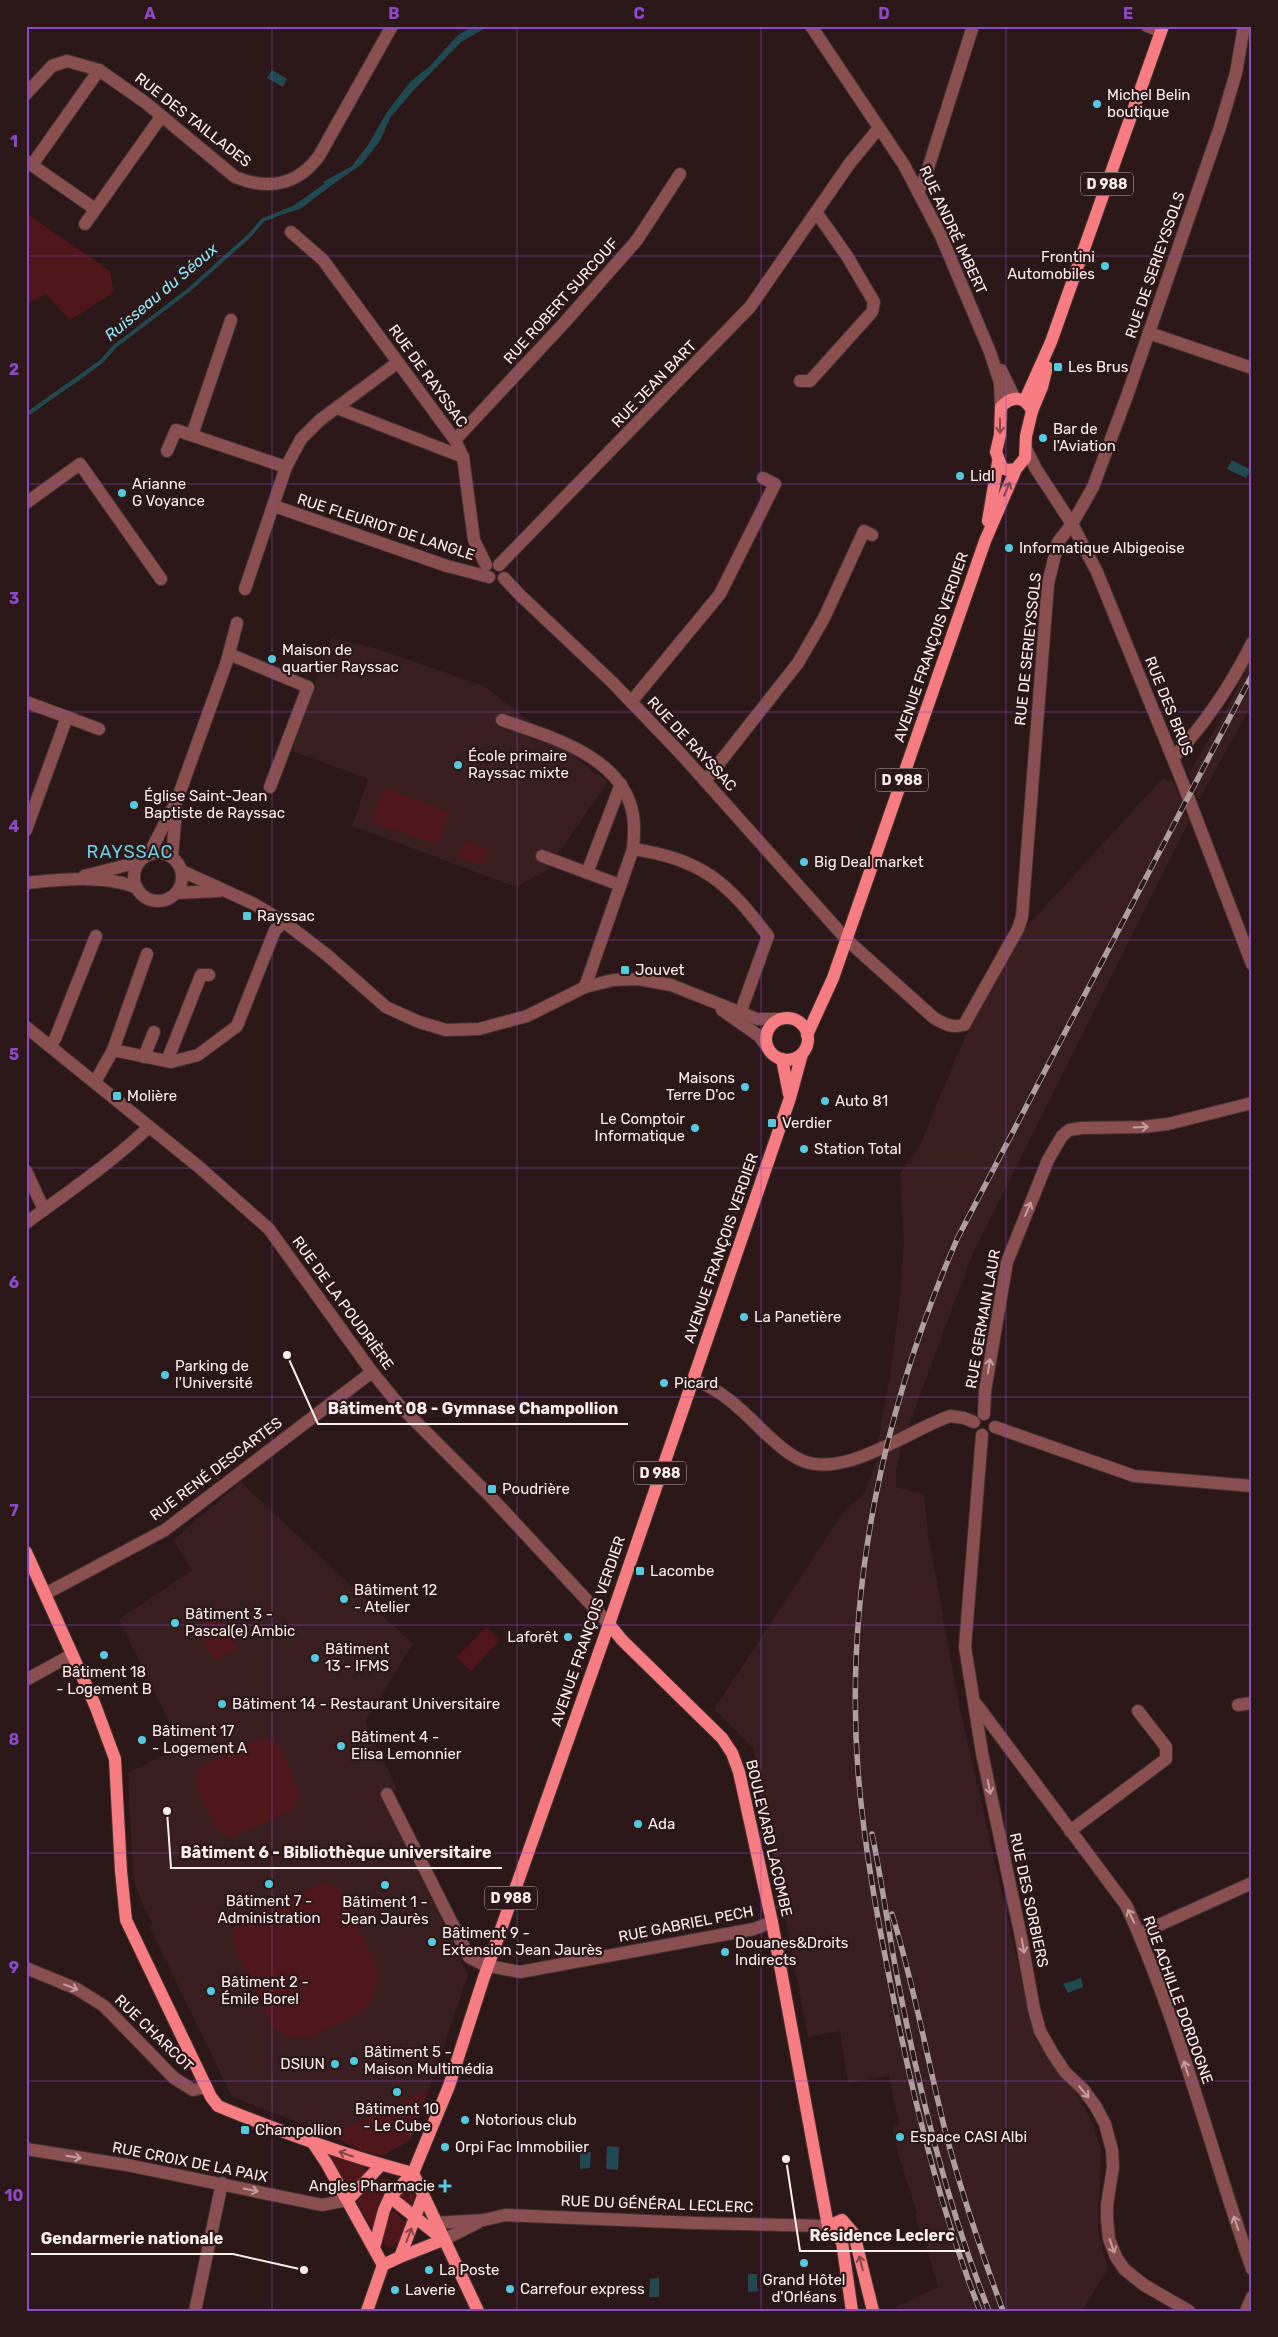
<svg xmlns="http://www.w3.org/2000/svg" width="1278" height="2337" font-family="Rubik,sans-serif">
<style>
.built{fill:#391f1f}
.green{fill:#4f171b}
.water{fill:#214951}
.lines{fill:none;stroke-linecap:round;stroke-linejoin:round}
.stream{stroke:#214951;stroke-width:4}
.minor-casing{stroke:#453232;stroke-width:14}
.major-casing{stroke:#453232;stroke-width:14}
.minor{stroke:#8a4f50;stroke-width:12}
.major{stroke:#f87d82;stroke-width:12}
.rail-casing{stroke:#ae9e9e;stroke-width:5.5}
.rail{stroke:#2c1818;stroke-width:4;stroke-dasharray:11;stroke-linecap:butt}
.oneway{stroke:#884548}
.oneway2{stroke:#c49e9f}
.grid{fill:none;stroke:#8e49c6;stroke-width:1;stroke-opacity:0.55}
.poi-dot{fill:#55cadf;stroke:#2c1818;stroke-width:2}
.labels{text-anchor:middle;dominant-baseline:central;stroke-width:4.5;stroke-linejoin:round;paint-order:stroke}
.shield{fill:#2c1818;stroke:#beaeae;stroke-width:1}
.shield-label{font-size:14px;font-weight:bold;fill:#fdeeee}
.poi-label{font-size:15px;fill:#fdeeee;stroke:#2c1818;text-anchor:start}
.street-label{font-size:15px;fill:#fdeeee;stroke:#2c1818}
.water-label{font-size:16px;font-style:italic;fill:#8fe7f9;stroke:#2c1818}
.quarter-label{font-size:18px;letter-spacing:1px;fill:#6bd2e7;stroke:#2c1818}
.leader{fill:none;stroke:#fdeeee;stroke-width:2}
.callout-dot{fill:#fdeeee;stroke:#2c1818;stroke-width:2}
.callout-label{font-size:16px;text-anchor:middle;font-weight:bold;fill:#fdeeee;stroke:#2c1818;stroke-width:4.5;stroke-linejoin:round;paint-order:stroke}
.neatline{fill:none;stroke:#8e49c6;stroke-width:2}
.grid-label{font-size:16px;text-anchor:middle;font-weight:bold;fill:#8e49c6}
</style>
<rect width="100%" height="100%" fill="#2c1818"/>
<g class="built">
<path d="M331,638l47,11 106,37 124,96 -62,89 -30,16 -164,-61 16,-47 -76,-28z"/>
<path d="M1252,658v46l-53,96 -10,-27 43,-74z"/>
<path d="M1163,778l11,4 15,39 -216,432 -66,177 -29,12 12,-66 9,-70 5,-64 -4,-68 19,-27 45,-108 57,-106z"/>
<path d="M901,1447l-5,26v14l28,7 4,39 30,167 77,339 42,54 15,29 9,27 -3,80 10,40 -26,42h-187l2,-5 41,-19 -13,-45 -2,1 -8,-27 2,-2 -18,-57 -7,-31 7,-2 -10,-48 -41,7 -8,-52 -32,6 -55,-289 -39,-39 130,-198 20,-17 14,-37z"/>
<path d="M241,1482l172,162 -48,78 32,67 -14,9 85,177 -39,114 -98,46 -99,-38 -83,-171 4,-2 -10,-17 -10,-30 -5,-104 53,-27 -62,-127 73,-49 -19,-30z"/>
</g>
<g class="green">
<path d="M26,213l84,58 4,21 -44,28 -24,-26 -20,10z"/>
<path d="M384,788l66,24 -12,33 -66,-23z"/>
<path d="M465,841l23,8 -6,16 -23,-8z"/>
<path d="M221,1616l16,33 -23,11 -17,-32z"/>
<path d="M486,1627l14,13 -29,31 -14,-14z"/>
<path d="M262,1738l12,3 7,7 19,44 -3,12 -7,7 -58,26 -10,-3 -7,-7 -19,-42v-11l6,-8z"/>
<path d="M320,1884l14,1 10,10 34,75 -3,24 -12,18 -53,25h-22l-16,-11 -38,-79 -1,-14 7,-11z"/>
<path d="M429,2089l-18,50 -28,17 -22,-5 -30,-16z"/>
<path d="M323,2150l39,15 5,6 -21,20z"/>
<path d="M383,2178l8,1 -18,51 -16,-28 7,-10z"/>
<path d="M413,2188l3,3 -5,19 -12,-12 1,-5z"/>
<path d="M390,2211h5l12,13 -7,17 -10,7 -6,-3v-17z"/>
</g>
<g class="water">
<path d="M474,26h15l-28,16 -49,50 -22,26 -10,23 -19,24 -21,14 -40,30 -17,5 -1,-4 11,-4 31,-22 -1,-2 29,-16 16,-21 19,-33 23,-30 19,-15 29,-32z"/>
<path d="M272,70l15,9 -4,8 -16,-9z"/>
<path d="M1232,460l19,10 -5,8 -19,-9z"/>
<path d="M1081,1978l2,9 -15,6 -5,-9z"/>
<path d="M607,2146l12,1 -1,23 -12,-1z"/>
<path d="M580,2152h11l-1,16 -10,1z"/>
<path d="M748,2274h9v14l2,3 -11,1z"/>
<path d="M659,2278v19h-10l1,-18z"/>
</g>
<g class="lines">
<path class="stream" d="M26,415l61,-43 15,-11 12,-14 76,-58 59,-53 14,-16 23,-9"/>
<g class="minor-casing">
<g id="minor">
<path d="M811,26l93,139 37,71 49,116 10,31 1,24"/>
<path d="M1147,26l14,5"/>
<path d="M26,94l26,-28 15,-5 32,9 47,33 89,74c32,13 62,9 84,-21l73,-130"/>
<path d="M26,161l69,48"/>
<path d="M32,165l67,-95"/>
<path d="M918,192l8,-17 47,-149"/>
<path d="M85,224l76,-107"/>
<path d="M291,232l32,28 132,180 8,17 11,83 12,25"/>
<path d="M1149,333l103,35"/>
<path d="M1001,370l14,29"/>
<path d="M800,381h10l62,-69 2,-10 -27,-46 -31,-44"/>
<path d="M337,408l126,49"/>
<path d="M192,435l39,-115"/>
<path d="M455,440l110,-118 72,-82 43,-66"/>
<path d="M1026,449l10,20 36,55 25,48 85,209 70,183"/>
<path d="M167,451l9,-21 110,37"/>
<path d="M26,503l54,-39 81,115"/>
<path d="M274,506l173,60 42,11"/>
<path d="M499,565l251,-258 100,-144 29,-35"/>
<path d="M504,578l16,17 92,87 70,73 165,185 87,78c11,6 17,10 30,7l54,-96 4,-12 26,-333 10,-42 14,-18 21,-37 34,-91 93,-269 16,-54 8,-47"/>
<path d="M245,589l41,-122 15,-28 19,-19 77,-57"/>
<path d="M229,654l79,33 -38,100"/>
<path d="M26,702l41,15 -41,113"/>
<path d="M631,702l89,-108 55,-110 -12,-6"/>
<path d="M67,717l32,12"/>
<path d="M502,720c48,17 121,36 131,95 2,11 1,23 0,34"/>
<path d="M1173,758c33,-35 58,-73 79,-115"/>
<path d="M705,781l93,-118 26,-45 40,-87 8,4"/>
<circle cx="158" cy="877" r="24"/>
<path d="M149,854l28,-54 50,-139 10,-38"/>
<path d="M542,856l78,29"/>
<path d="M172,857l4,-47"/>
<path d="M182,871l72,33 30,18 43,33 59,52 33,15 27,8 33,-1 48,-13 58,-29 28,-7 25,-1 33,6 86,34h24"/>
<path d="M587,873l34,-89"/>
<path d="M84,876l55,-14"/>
<path d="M26,883c32,-3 81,-9 111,5"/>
<path d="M176,893l43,-2"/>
<path d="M585,987l48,-138c69,10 94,33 135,87l-27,75"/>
<path d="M722,1010l37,26 9,12"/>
<path d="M26,1027l173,140 70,62 103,143 27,33 90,90 120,129"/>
<path d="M49,1046l6,-7 41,-103"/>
<path d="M113,1050l34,-96"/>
<path d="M144,1057l10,-25"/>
<path d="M167,1061l34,-86h8"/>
<path d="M95,1082l18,-32 58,12 27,-7 39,-29 38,-96 9,-8"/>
<path d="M26,1171l18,39"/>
<path d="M26,1223c42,-31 85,-60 123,-96"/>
<path d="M693,1380c27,8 50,31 70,51 12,11 25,24 40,30 44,17 106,-31 147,-45l14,2 10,4"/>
<path d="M984,1414l1,-23 22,-129 41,-102 14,-24 7,-6 12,-2 61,-1 26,-3 84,-21"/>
<path d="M995,1427l139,49 118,10"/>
<path d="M982,1435l-17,212 17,106 39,184 13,72 6,22 13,23 12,18 18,17 13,18 9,17 7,26 1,17 -6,38v14l2,20 7,18 8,12 20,16 45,26"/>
<path d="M45,1594l120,-64 207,-158"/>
<path d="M26,1680l45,-25"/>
<path d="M977,1705l149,200c53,116 84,244 126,364"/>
<path d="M1238,1705l14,-2"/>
<path d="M387,1794l82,163 15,8 36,7 234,-43 18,-7"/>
<path d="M1070,1831l96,-72v-12l-28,-36"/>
<path d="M1139,1934l113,-51"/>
<path d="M26,1968l51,21 27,17 70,72 19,12 13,-3"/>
<path d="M26,2149l101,16 195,40 26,-5"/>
<path d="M435,2223l49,-3 21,-5 191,8 132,3"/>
<path d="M443,2240l34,-17"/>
<path d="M195,2311l27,-128"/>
<path d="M1246,2311l6,-14"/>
</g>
</g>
<g class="major-casing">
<g id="major">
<path d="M1025,400l26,-58 112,-316"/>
<path d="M1032,411l10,-24 5,-20"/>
<path d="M988,521l10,-59"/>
<circle cx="787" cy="1039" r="21"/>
<path d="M807,1035l26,-57 152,-437 31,-72 9,-11 1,-22 6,-25c-7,-15 -20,-16 -31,-4l-1,28 -4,17 6,16 5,2 9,-1"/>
<path d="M782,1059l7,35"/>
<path d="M26,1552l69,153 20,54 6,112 5,49 85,177 7,9 12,5c60,24 120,46 183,62"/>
<path d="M609,1624l13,16 100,98 10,15 7,19 33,150 56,304 14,16 10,69"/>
<path d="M313,2143l14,21 56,101"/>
<path d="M413,2173l65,138"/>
<path d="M390,2197l51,41"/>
<path d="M348,2200l33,-35"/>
<path d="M828,2226l14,-6 12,14 19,77"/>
<path d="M374,2248l10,-38 6,-13 23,-24 36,-87 34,-106 126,-356 181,-526 12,-44"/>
<path d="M400,2257l43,-17"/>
<path d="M383,2265l17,-8 23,-61"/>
<path d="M367,2311l16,-46"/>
</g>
</g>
<use href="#minor" class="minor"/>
<use href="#major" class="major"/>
<g class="rail-casing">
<g id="rail">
<path d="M872,1834c10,47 16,95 25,142 22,114 49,226 92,335"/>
<path d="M892,1914c22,71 35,144 53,216 16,62 36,121 58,181"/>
<path d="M980,2311c-40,-102 -66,-208 -87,-315 -15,-74 -29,-149 -35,-225 -14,-183 27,-367 100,-534l294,-562"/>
</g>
</g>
<use href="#rail" class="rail"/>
</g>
<defs><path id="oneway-shaft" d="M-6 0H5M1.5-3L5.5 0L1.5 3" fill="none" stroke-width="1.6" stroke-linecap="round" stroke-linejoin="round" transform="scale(1.25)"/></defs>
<g class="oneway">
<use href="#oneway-shaft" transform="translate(1000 426) rotate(90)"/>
<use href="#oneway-shaft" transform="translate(1007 489) rotate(-66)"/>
<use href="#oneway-shaft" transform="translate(346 2154) rotate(-161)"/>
<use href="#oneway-shaft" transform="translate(409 2235) rotate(-69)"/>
<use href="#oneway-shaft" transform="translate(861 2263) rotate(-104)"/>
</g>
<g class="oneway2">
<use href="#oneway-shaft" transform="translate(1141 1127) rotate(-3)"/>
<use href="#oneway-shaft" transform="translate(1028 1209) rotate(-67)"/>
<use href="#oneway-shaft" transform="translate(989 1366) rotate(-81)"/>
<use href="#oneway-shaft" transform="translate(989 1787) rotate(79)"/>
<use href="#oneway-shaft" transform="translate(1131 1916) rotate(-115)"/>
<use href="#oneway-shaft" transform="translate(1023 1946) rotate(80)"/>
<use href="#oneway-shaft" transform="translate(71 1987) rotate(21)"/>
<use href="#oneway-shaft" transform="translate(1186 2068) rotate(-107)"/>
<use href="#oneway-shaft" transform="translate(1084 2092) rotate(50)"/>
<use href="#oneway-shaft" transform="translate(74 2157) rotate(9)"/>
<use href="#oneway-shaft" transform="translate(251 2190) rotate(12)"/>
<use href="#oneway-shaft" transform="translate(1236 2223) rotate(-109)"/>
<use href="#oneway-shaft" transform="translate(1112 2246) rotate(71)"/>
</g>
<path class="grid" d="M272,26v2285M517,26v2285M761,26v2285M1006,26v2285M26,256h1226M26,484h1226M26,712h1226M26,940h1226M26,1168h1226M26,1397h1226M26,1625h1226M26,1853h1226M26,2081h1226"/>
<g class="poi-dot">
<circle cx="1097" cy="104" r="5"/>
<circle cx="1105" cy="266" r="5"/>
<rect x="1053" y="362" width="10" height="10" rx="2.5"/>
<circle cx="1043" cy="438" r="5"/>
<circle cx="960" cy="476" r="5"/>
<circle cx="122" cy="493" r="5"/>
<circle cx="1009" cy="548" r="5"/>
<circle cx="272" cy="659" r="5"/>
<circle cx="458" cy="765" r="5"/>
<circle cx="134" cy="805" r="5"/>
<circle cx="804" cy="862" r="5"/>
<rect x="242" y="911" width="10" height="10" rx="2.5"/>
<rect x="620" y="965" width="10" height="10" rx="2.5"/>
<circle cx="745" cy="1087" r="5"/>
<rect x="112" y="1091" width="10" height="10" rx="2.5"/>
<circle cx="825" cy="1101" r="5"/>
<rect x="767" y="1118" width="10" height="10" rx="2.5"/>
<circle cx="695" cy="1128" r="5"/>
<circle cx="804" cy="1149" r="5"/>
<circle cx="744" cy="1317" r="5"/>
<circle cx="165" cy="1375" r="5"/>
<circle cx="664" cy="1383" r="5"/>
<rect x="487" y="1484" width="10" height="10" rx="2.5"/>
<rect x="635" y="1566" width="10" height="10" rx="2.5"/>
<circle cx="344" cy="1599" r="5"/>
<circle cx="175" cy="1623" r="5"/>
<circle cx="568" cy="1637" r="5"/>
<circle cx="104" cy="1655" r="5"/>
<circle cx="315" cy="1658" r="5"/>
<circle cx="222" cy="1704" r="5"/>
<circle cx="142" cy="1740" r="5"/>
<circle cx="341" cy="1746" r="5"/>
<circle cx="638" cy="1824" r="5"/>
<circle cx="269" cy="1884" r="5"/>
<circle cx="385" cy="1885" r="5"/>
<circle cx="432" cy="1942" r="5"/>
<circle cx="725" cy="1952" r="5"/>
<circle cx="211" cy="1991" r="5"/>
<circle cx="354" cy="2061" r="5"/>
<circle cx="335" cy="2064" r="5"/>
<circle cx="397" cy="2092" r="5"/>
<circle cx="465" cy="2120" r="5"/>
<rect x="240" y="2125" width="10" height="10" rx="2.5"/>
<circle cx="900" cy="2137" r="5"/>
<circle cx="445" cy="2147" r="5"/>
<path d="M442.5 2178.5h5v5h5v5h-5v5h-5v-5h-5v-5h5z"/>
<circle cx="804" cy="2263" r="5"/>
<circle cx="429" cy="2270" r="5"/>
<circle cx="510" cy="2289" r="5"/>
<circle cx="395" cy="2290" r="5"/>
</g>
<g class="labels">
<g class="shield">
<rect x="1081" y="172.5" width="52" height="23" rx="4"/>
<rect x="876" y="768.5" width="52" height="23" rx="4"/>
<rect x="634" y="1461.5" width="52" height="23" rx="4"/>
<rect x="485" y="1886.5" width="52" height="23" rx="4"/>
</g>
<g class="shield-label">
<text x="1107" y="184">D 988</text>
<text x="902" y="780">D 988</text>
<text x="660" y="1473">D 988</text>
<text x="511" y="1898">D 988</text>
</g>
<g class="poi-label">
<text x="1107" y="95">Michel Belin<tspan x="1107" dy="17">boutique</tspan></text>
<text x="1095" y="257" text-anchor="end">Frontini<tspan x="1095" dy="17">Automobiles</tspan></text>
<text x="1068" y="367">Les Brus</text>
<text x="1053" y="429">Bar de<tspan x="1053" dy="17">l'Aviation</tspan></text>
<text x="970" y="476">Lidl</text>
<text x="132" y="484">Arianne<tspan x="132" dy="17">G Voyance</tspan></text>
<text x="1019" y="548">Informatique Albigeoise</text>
<text x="282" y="650">Maison de<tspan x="282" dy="17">quartier Rayssac</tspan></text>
<text x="468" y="756">École primaire<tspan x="468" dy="17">Rayssac mixte</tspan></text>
<text x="144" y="796">Église Saint-Jean<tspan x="144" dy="17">Baptiste de Rayssac</tspan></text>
<text x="814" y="862">Big Deal market</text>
<text x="257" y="916">Rayssac</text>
<text x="635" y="970">Jouvet</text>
<text x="735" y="1078" text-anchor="end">Maisons<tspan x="735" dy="17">Terre D'oc</tspan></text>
<text x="127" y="1096">Molière</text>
<text x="835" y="1101">Auto 81</text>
<text x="685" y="1119" text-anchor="end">Le Comptoir<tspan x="685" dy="17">Informatique</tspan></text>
<text x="782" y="1123">Verdier</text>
<text x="814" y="1149">Station Total</text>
<text x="754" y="1317">La Panetière</text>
<text x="175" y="1366">Parking de<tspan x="175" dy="17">l'Université</tspan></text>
<text x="674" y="1383">Picard</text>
<text x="502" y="1489">Poudrière</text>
<text x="650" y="1571">Lacombe</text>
<text x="354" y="1590">Bâtiment 12<tspan x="354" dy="17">- Atelier</tspan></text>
<text x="185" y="1614">Bâtiment 3 -<tspan x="185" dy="17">Pascal(e) Ambic</tspan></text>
<text x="558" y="1637" text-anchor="end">Laforêt</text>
<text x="325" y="1649">Bâtiment<tspan x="325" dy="17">13 - IFMS</tspan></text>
<text x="104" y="1672" text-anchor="middle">Bâtiment 18<tspan x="104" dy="17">- Logement B</tspan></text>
<text x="232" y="1704">Bâtiment 14 - Restaurant Universitaire</text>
<text x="152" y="1731">Bâtiment 17<tspan x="152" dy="17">- Logement A</tspan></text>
<text x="351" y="1737">Bâtiment 4 -<tspan x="351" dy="17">Elisa Lemonnier</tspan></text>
<text x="648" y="1824">Ada</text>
<text x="269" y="1901" text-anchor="middle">Bâtiment 7 -<tspan x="269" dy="17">Administration</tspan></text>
<text x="385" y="1902" text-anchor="middle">Bâtiment 1 -<tspan x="385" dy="17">Jean Jaurès</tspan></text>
<text x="442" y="1933">Bâtiment 9 -<tspan x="442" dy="17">Extension Jean Jaurès</tspan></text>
<text x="735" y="1943">Douanes&amp;Droits<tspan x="735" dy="17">Indirects</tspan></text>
<text x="221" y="1982">Bâtiment 2 -<tspan x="221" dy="17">Émile Borel</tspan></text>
<text x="364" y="2052">Bâtiment 5 -<tspan x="364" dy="17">Maison Multimédia</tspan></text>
<text x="325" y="2064" text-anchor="end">DSIUN</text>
<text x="397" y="2109" text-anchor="middle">Bâtiment 10<tspan x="397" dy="17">- Le Cube</tspan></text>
<text x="475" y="2120">Notorious club</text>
<text x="255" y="2130">Champollion</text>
<text x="910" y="2137">Espace CASI Albi</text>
<text x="455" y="2147">Orpi Fac Immobilier</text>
<text x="435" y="2186" text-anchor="end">Angles Pharmacie</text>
<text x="439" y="2270">La Poste</text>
<text x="804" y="2280" text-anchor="middle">Grand Hôtel<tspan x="804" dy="17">d'Orléans</tspan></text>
<text x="520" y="2289">Carrefour express</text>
<text x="405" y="2290">Laverie</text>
</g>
<g class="street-label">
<text transform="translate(193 120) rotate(38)">RUE DES TAILLADES</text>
<text transform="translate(953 230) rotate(65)">RUE ANDRÉ IMBERT</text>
<text transform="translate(1155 265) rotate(-71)">RUE DE SERIEYSSOLS</text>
<text transform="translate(561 301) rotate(-48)">RUE ROBERT SURCOUF</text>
<text transform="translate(428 376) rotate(54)">RUE DE RAYSSAC</text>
<text transform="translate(654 384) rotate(-46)">RUE JEAN BART</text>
<text transform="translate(386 527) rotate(18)">RUE FLEURIOT DE LANGLE</text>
<text transform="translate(931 647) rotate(-71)">AVENUE FRANÇOIS VERDIER</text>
<text transform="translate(1028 649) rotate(-84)">RUE DE SERIEYSSOLS</text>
<text transform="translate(1169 706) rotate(68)">RUE DES BRUS</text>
<text transform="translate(692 744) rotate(47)">RUE DE RAYSSAC</text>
<text transform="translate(721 1248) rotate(-71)">AVENUE FRANÇOIS VERDIER</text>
<text transform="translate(343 1303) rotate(54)">RUE DE LA POUDRIÈRE</text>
<text transform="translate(983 1319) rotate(-80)">RUE GERMAIN LAUR</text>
<text transform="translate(216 1469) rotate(-37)">RUE RENÉ DESCARTES</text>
<text transform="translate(588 1631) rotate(-71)">AVENUE FRANÇOIS VERDIER</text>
<text transform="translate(769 1838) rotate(77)">BOULEVARD LACOMBE</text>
<text transform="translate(1029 1900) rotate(78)">RUE DES SORBIERS</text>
<text transform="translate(686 1924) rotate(-11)">RUE GABRIEL PECH</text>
<text transform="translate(1178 2000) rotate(70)">RUE ACHILLE DORDOGNE</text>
<text transform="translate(154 2033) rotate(44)">RUE CHARCOT</text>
<text transform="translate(190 2162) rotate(11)">RUE CROIX DE LA PAIX</text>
<text transform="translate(657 2204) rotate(2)">RUE DU GÉNÉRAL LECLERC</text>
</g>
<g class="water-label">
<text transform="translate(161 292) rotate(-40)">Ruisseau du Séoux</text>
</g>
<g class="quarter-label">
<text x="130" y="852">RAYSSAC</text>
</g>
</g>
<path class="leader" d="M287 1355L318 1424H628M167 1811L171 1868H502M786 2159L800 2251H965M304 2270L233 2254H31"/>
<g class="callout-dot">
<circle cx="287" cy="1355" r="5"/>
<circle cx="167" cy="1811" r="5"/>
<circle cx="786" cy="2159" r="5"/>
<circle cx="304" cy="2270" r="5"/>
</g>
<g class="callout-label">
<text x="473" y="1414">Bâtiment 08 - Gymnase Champollion</text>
<text x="336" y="1858">Bâtiment 6 - Bibliothèque universitaire</text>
<text x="882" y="2241">Résidence Leclerc</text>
<text x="132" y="2244">Gendarmerie nationale</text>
</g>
<rect width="1278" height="2337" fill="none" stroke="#2c1818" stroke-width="55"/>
<rect x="28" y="28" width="1222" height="2282" class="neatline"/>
<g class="grid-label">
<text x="150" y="19">A</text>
<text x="394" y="19">B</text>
<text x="639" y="19">C</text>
<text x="884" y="19">D</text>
<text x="1128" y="19">E</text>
<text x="14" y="147">1</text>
<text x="14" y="375">2</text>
<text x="14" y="604">3</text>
<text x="14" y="832">4</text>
<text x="14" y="1060">5</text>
<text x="14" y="1288">6</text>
<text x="14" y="1516">7</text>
<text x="14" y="1745">8</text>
<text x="14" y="1973">9</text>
<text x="14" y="2201">10</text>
</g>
</svg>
